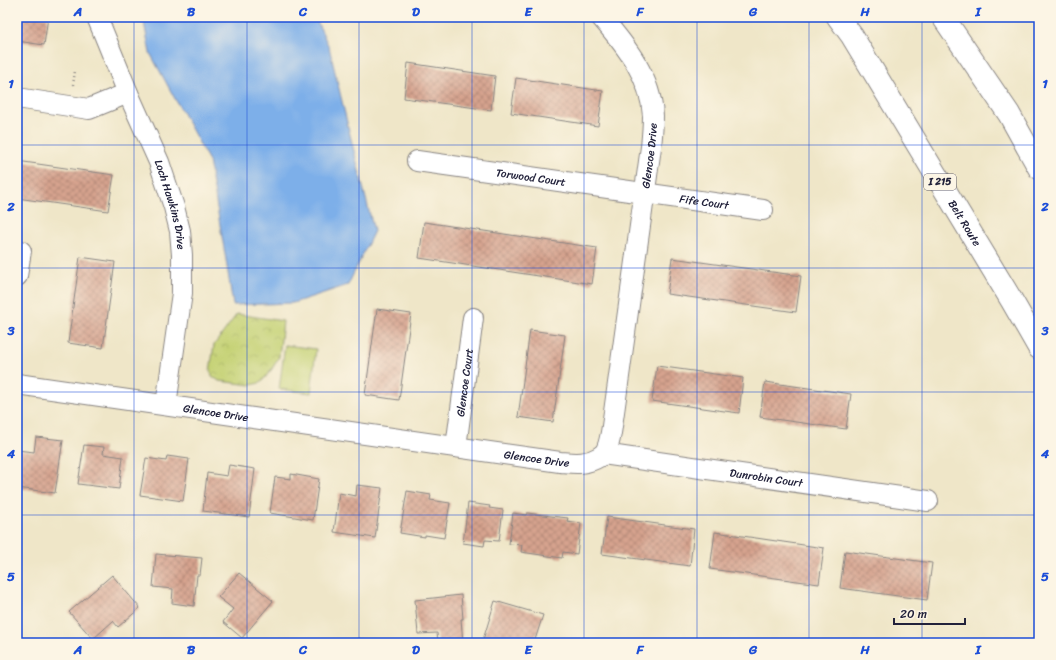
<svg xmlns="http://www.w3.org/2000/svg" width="1056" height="660" font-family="Sriracha,sans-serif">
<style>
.park{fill:url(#park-crowns);stroke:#747a58}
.pitch{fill:#c5d274;stroke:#747a58}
.water{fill:#7dafe9;stroke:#506892}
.building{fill:url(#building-cross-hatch)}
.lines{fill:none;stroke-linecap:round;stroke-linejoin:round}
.street-casing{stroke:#888482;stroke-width:22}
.highway-casing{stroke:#888482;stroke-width:24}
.path{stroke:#888482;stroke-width:2.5;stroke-dasharray:1 3;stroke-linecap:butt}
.street{stroke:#fff;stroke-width:20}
.highway{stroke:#fff;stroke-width:22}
.grid{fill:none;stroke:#1d4ed8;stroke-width:1;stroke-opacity:0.55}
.labels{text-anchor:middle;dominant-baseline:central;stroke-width:3.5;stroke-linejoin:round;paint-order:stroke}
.shield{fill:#fcf5e5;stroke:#63616e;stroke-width:1}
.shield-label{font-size:10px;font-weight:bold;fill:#22223b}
.street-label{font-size:11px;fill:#22223b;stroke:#fcf5e5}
.neatline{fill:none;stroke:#1d4ed8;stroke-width:1.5}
.grid-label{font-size:13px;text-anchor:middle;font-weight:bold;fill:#1d4ed8}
</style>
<defs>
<pattern id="park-crowns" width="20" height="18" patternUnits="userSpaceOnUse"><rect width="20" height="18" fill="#c5d274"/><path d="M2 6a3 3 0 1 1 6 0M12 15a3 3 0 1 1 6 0" fill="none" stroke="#a9b465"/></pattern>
<pattern id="building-cross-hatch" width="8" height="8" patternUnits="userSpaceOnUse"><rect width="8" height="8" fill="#d6a38e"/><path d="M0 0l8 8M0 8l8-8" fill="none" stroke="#ad8475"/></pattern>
</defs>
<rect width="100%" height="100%" fill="#fcf5e5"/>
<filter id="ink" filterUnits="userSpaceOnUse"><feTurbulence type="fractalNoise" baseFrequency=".025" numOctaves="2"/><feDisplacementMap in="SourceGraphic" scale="8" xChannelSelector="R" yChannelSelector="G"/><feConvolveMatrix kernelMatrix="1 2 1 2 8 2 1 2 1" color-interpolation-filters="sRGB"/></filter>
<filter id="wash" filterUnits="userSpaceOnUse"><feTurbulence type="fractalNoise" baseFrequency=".012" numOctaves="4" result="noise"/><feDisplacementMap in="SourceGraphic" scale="16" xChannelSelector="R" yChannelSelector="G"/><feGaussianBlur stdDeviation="0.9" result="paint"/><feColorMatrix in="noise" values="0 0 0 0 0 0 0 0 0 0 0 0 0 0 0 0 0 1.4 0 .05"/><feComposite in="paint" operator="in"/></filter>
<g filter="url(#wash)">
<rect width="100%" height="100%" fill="#efe6c8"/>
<path class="park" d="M237,314l46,7 -4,36 -7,12 -8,10 -5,4 -8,2 -32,-4 -7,-5 -2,-5 4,-26z"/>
<path class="pitch" d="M285,345l31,4 -5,44 -32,-4z"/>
<path class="water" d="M143,17h172l14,30 22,92 23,92 -26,54 -55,18 -60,2 -7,-45 -17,-99 -59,-108z"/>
<g id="blocks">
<g class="building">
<path d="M17,17h31l-4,28 -27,-4z"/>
<path d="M408,63l87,13 -4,34 -87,-12z"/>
<path d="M516,78l87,13 -5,35 -87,-13z"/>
<path d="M17,161l97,14 -6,36 -91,-13z"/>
<path d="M424,222l173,26 -5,36 -173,-26z"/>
<path d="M80,257l35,5 -12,86 -35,-5z"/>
<path d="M672,258l129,18 -5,36 -129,-18z"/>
<path d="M377,309l34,5 -12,86 -34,-5z"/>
<path d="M530,330l35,5 -12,87 -35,-5z"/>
<path d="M657,366l86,12 -4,35 -87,-12z"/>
<path d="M765,382l86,12 -5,35 -86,-12z"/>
<path d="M36,437l27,3 -8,53 -38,-5v-38l17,2z"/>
<path d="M84,445l20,2 -1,7 20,3 -4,32 -41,-5z"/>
<path d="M167,456l22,3 -6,42 -43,-6 6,-37 20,3z"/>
<path d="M229,465l26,4 -6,48 -46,-6 4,-38 20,3z"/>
<path d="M291,474l28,5 -6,41 -43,-7 5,-36 16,2z"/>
<path d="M357,485l25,3 -7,50 -41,-6 5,-39 17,3z"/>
<path d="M407,491l24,4 -1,5 20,3 -6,35 -19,-3v2l-25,-4z"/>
<path d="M468,503l22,3 -1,2 14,2 -4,31 -14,-1 -1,6 -21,-3z"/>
<path d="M513,513l13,2 1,-2 41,5 -1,3 14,2 -4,31 -14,-2 -1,6 -41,-6 1,-7 -13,-1z"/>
<path d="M607,517l87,12 -4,37 -88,-12z"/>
<path d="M715,532l109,16 -5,36 -109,-15z"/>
<path d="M845,551l87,12 -5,37 -87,-12z"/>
<path d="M156,554l46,4 -2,17h-3l-3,31 -22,-3 1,-14 -20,-2z"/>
<path d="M239,573l34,28 -31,37 -19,-16 10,-13 -15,-12z"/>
<path d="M112,575l28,33 -22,19 -5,-6 -20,18 -24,-27z"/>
<path d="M461,595l2,24h-2l2,24h-25l-1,-10 -19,1 -3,-34z"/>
<path d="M495,601l48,14 -9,28h-52z"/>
<path d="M359,638l9,5h-12z"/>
</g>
</g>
</g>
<g filter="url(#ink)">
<use href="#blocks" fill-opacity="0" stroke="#888482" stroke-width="1"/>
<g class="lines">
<g class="street-casing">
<g id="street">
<path id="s1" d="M97,17l31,76 31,69 15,45 6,24 2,24v38l-16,112"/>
<path d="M17,98l72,11 39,-16"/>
<path id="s2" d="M417,161l346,49"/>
<path d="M17,276l4,-25"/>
<path id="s3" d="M17,384l543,78c14,1 26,3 39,-5 1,-1 4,-2 5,-3 7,-10 8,-30 10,-42l37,-265c1,-10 2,-20 2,-31 -2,-39 -27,-70 -52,-99"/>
<path id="s4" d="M456,447l17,-129"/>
<path id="s5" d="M603,454l325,47"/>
</g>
</g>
<g class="highway-casing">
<g id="highway">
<path id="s6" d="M838,17l14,19 160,265 27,47"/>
<path d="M943,17l66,97 30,54"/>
</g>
</g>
<path class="path" d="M73,85l2,-14"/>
<use href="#street" class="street"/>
<use href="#highway" class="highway"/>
</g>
</g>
<path class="grid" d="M134,17v626M247,17v626M359,17v626M472,17v626M584,17v626M697,17v626M809,17v626M922,17v626M17,145h1022M17,268h1022M17,392h1022M17,515h1022"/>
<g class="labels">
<rect class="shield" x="924" y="174" width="32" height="16" rx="3"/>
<g class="shield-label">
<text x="940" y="182">I 215</text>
</g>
<g class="street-label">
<text stroke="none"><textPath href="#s3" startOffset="897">Glencoe Drive</textPath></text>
<text stroke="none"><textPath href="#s2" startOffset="115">Torwood Court</textPath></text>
<text stroke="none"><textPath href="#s2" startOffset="290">Fife Court</textPath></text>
<text stroke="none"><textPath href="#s1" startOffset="202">Loch Hawkins Drive</textPath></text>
<text stroke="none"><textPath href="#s6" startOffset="242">Belt Route</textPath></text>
<text stroke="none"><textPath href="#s4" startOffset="65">Glencoe Court</textPath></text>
<text stroke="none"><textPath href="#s3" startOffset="201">Glencoe Drive</textPath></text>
<text stroke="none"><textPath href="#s3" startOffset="525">Glencoe Drive</textPath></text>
<text stroke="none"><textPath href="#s5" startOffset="165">Dunrobin Court</textPath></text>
</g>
</g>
<rect width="1056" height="660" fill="none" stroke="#fcf5e5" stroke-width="44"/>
<path d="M894 618v6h71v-6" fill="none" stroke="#22223b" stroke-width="2"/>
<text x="900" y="618" font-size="12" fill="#22223b" stroke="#fcf5e5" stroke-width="3" paint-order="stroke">20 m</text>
<rect x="22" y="22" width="1012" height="616" class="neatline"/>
<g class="grid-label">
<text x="78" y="16">A</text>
<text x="191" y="16">B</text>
<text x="303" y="16">C</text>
<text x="416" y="16">D</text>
<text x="528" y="16">E</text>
<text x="640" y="16">F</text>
<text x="753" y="16">G</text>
<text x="865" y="16">H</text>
<text x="978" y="16">I</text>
<text x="11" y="88">1</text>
<text x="1045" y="88">1</text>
<text x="11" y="211">2</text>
<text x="1045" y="211">2</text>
<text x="11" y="335">3</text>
<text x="1045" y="335">3</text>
<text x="11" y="458">4</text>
<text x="1045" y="458">4</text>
<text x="11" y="581">5</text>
<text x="1045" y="581">5</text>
<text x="78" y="654">A</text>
<text x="191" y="654">B</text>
<text x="303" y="654">C</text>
<text x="416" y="654">D</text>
<text x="528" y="654">E</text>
<text x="640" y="654">F</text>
<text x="753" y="654">G</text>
<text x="865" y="654">H</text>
<text x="978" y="654">I</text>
</g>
</svg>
